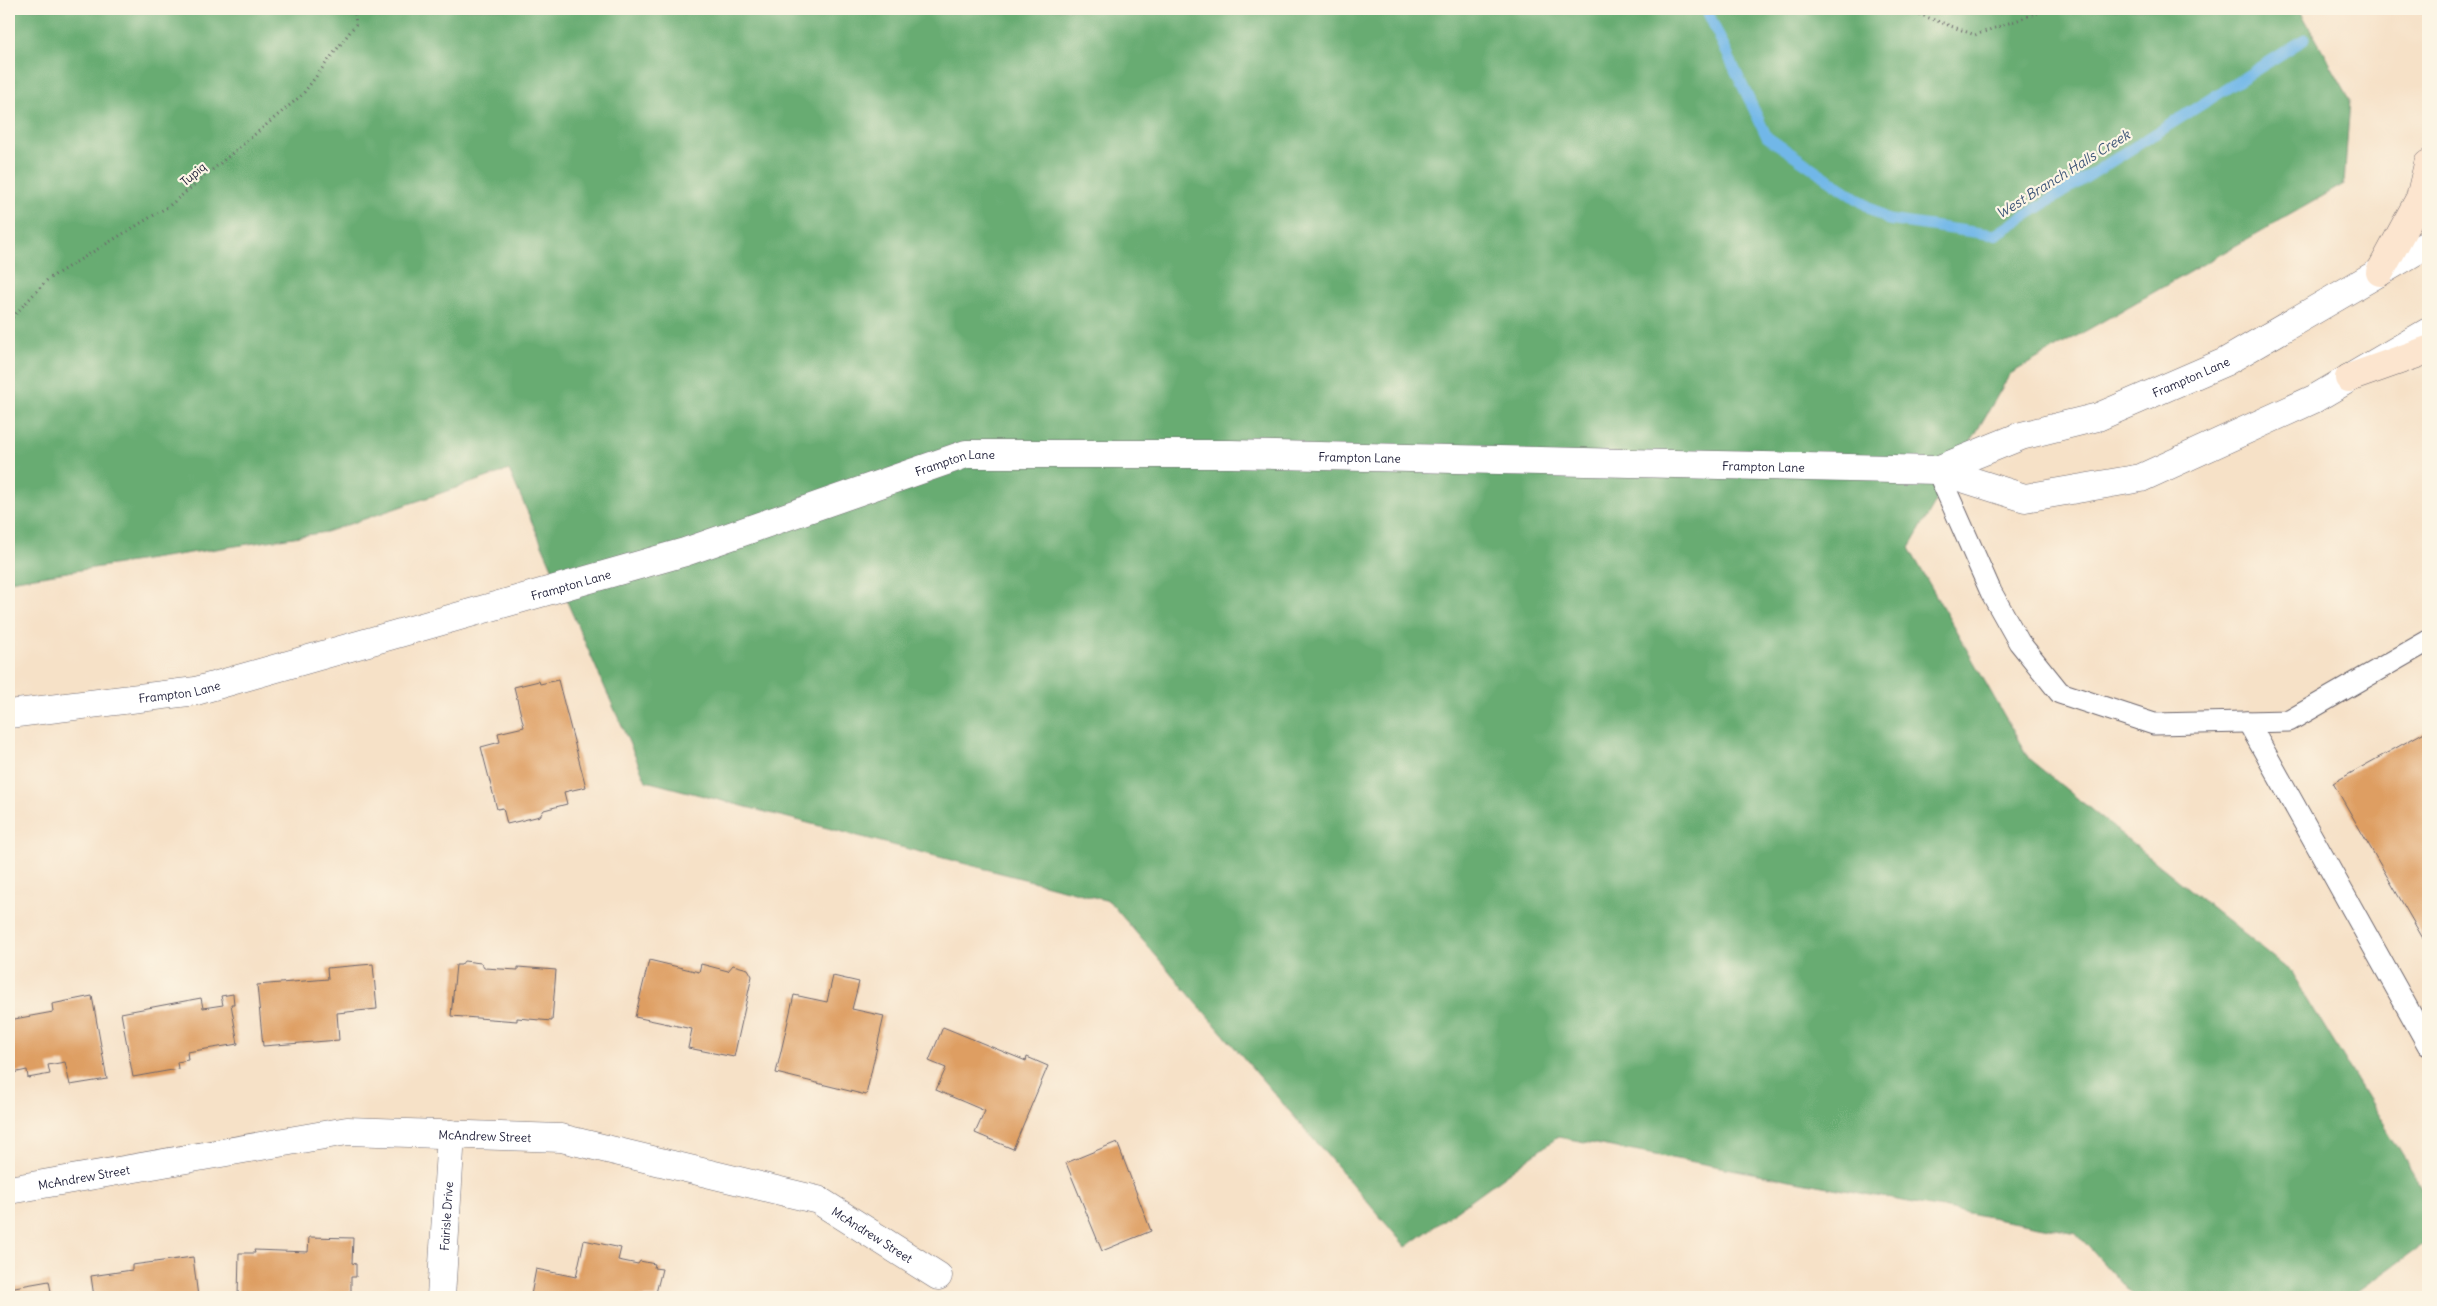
<svg xmlns="http://www.w3.org/2000/svg" width="2437" height="1306" font-family="Delius,sans-serif">
<style>
.forest{fill:#67ac72;stroke:#446756}
.lines{fill:none;stroke-linecap:round;stroke-linejoin:round}
.stream{stroke:#71b7e8;stroke-width:11}
.building{fill:#de9e62}
.service-casing{stroke:#6c656c;stroke-width:23}
.minor-casing{stroke:#6c656c;stroke-width:29}
.secondary-casing{stroke:#6c656c;stroke-width:29}
.path{stroke:#6c656c;stroke-width:3;stroke-dasharray:1 4;stroke-linecap:butt}
.service{stroke:#fff;stroke-width:21}
.minor{stroke:#fff;stroke-width:28}
.secondary{stroke:#fce5cf;stroke-width:28}
.labels{text-anchor:middle;dominant-baseline:central;stroke-width:4.5;stroke-linejoin:round;paint-order:stroke}
.street-label{font-size:12px;fill:#22223b;stroke:#fcf5e5}
.water-label{font-size:14px;font-style:italic;fill:#3e5678;stroke:#fcf5e5}
</style>
<rect width="100%" height="100%" fill="#fcf5e5"/>
<filter id="ink" filterUnits="userSpaceOnUse"><feTurbulence type="fractalNoise" baseFrequency=".02" numOctaves="2"/><feDisplacementMap in="SourceGraphic" scale="10" xChannelSelector="R" yChannelSelector="G"/><feConvolveMatrix kernelMatrix="1 2 1 2 8 2 1 2 1" color-interpolation-filters="sRGB"/></filter>
<filter id="wash" filterUnits="userSpaceOnUse"><feTurbulence type="fractalNoise" baseFrequency=".0096" numOctaves="4" result="noise"/><feDisplacementMap in="SourceGraphic" scale="20" xChannelSelector="R" yChannelSelector="G"/><feGaussianBlur stdDeviation="1.12" result="paint"/><feColorMatrix in="noise" values="0 0 0 0 0 0 0 0 0 0 0 0 0 0 0 0 0 1.4 0 .05"/><feComposite in="paint" operator="in"/></filter>
<g filter="url(#wash)">
<rect width="100%" height="100%" fill="#f6e1c7"/>
<path class="forest" d="M9,9h2290l51,90 -6,85 -334,190 -101,174 120,211 262,213 137,225v44l-78,56h-216l-58,-64 -518,-96 -152,110 -297,-346 -463,-120 -137,-311 -183,62 -317,49z"/>
<g class="lines">
<path class="stream" d="M1706,9l61,128 121,83 107,15 310,-196"/>
</g>
<g id="blocks">
<g class="building">
<path d="M558,680l28,107 -22,5 3,12 -23,6 -4,6 -33,8 -4,-16 -6,1 -16,-62 19,-5 -2,-9 26,-6 -10,-40 25,-6 1,3z"/>
<path d="M2428,730v217l-95,-164z"/>
<path d="M649,960l50,12 2,-8 27,7 5,-6 15,4 4,7 -18,81 -46,-9 4,-19 -57,-12z"/>
<path d="M464,961l17,2 3,5 34,2v-3l38,3 -4,51 -35,-3v3l-66,-5 5,-51h5z"/>
<path d="M373,964l4,45 -40,4 2,27 -76,6 -6,-61 71,-6 -1,-11z"/>
<path d="M833,976l26,6 -7,27 32,7 -18,79 -90,-22 18,-78 33,7z"/>
<path d="M233,994l1,10h-3l7,40 -51,8 1,8 -11,2 1,7 -45,8 -12,-64 80,-15 2,10 20,-3 -2,-9z"/>
<path d="M92,996l15,83 -37,6 -5,-23 -17,3 2,9 -22,4 -1,-8 -14,3 -4,-29v-24l44,-8 -1,-8z"/>
<path d="M943,1027l83,34 1,-4 21,9 -35,83 -38,-16 10,-22 -49,-21 10,-22 -17,-7z"/>
<path d="M1117,1142l34,89 -49,20 -36,-88z"/>
<path d="M309,1237l44,1 -1,25 4,1v13h-5v15h-5l-1,5 -107,-1 1,-43h16l-1,-3 54,2z"/>
<path d="M584,1240l37,8 -3,12 20,4 2,-3 15,3 -1,4 8,1 -7,28h-129l1,-2h4l5,-26 40,8z"/>
<path d="M193,1257l5,40h-104l-3,-21 41,-6v-5z"/>
<path d="M49,1281l3,16h-43v-9z"/>
</g>
</g>
</g>
<g filter="url(#ink)">
<use href="#blocks" fill-opacity="0" stroke="#6c656c" stroke-width="1"/>
<g class="lines">
<g class="service-casing">
<g id="service">
<path d="M1937,470l54,122 28,50 41,51 94,31 135,-3 139,-80"/>
<path d="M2248,722l180,323"/>
</g>
</g>
<g class="minor-casing">
<g id="minor">
<path id="s1" d="M1937,470l84,-34 77,-19 127,-55 203,-118"/>
<path id="s2" d="M9,714l187,-23 489,-139 281,-98h264l707,16 88,28 116,-20 173,-79 114,-67"/>
<path id="s3" d="M9,1190l338,-59 214,7 257,62 120,76"/>
<path id="s4" d="M441,1297l10,-163"/>
</g>
</g>
<g class="secondary-casing">
<g id="secondary">
<path d="M2380,272l40,-74 8,-34"/>
<path d="M2349,378l79,-28"/>
</g>
</g>
<g class="path">
<path d="M1905,9l70,26 74,-26"/>
<path d="M9,321l39,-42 121,-73 133,-111 54,-71 -2,-15"/>
</g>
<use href="#service" class="service"/>
<use href="#minor" class="minor"/>
<use href="#secondary" class="secondary"/>
</g>
</g>
<g class="labels">
<g class="street-label">
<text transform="translate(193 174) rotate(-40)">Tupiq</text>
<text stroke="none"><textPath href="#s1" startOffset="271">Frampton Lane</textPath></text>
<text stroke="none"><textPath href="#s2" startOffset="1388">Frampton Lane</textPath></text>
<text stroke="none"><textPath href="#s2" startOffset="982">Frampton Lane</textPath></text>
<text stroke="none"><textPath href="#s2" startOffset="1792">Frampton Lane</textPath></text>
<text stroke="none"><textPath href="#s2" startOffset="578">Frampton Lane</textPath></text>
<text stroke="none"><textPath href="#s2" startOffset="172">Frampton Lane</textPath></text>
<text stroke="none"><textPath href="#s3" startOffset="481">McAndrew Street</textPath></text>
<text stroke="none"><textPath href="#s3" startOffset="76">McAndrew Street</textPath></text>
<text stroke="none"><textPath href="#s4" startOffset="81">Fairisle Drive</textPath></text>
<text stroke="none"><textPath href="#s3" startOffset="886">McAndrew Street</textPath></text>
</g>
<g class="water-label">
<text transform="translate(2063 174) rotate(-32)">West Branch Halls Creek</text>
</g>
</g>
<rect width="2437" height="1306" fill="none" stroke="#fcf5e5" stroke-width="30"/>
</svg>
